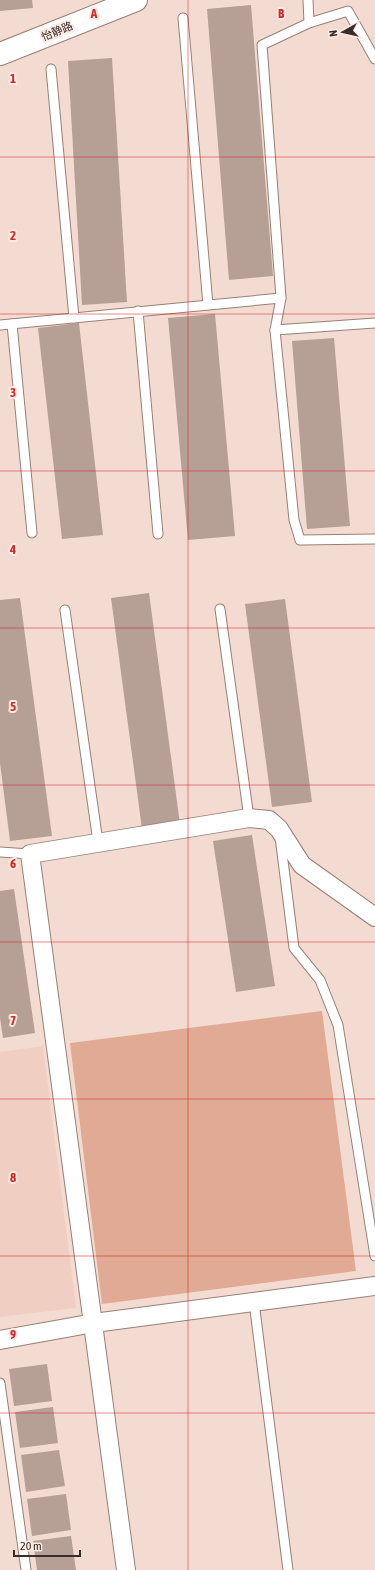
<svg xmlns="http://www.w3.org/2000/svg" width="375" height="1570" font-family="'Asap Condensed','Noto Sans SC',sans-serif">
<style>
.built{fill:#f0cfc2}
.green{fill:#e0aa94}
.building{fill:#b69f95}
.lines{fill:none;stroke-linecap:round;stroke-linejoin:round}
.service-casing{stroke:#978077;stroke-width:11}
.minor-casing{stroke:#978077;stroke-width:20}
.tertiary-casing{stroke:#978077;stroke-width:24}
.service{stroke:#fff;stroke-width:9}
.minor{stroke:#fff;stroke-width:18}
.tertiary{stroke:#fff;stroke-width:22}
.grid{fill:none;stroke:#d62828;stroke-width:1;stroke-opacity:0.55}
.labels{text-anchor:middle;dominant-baseline:central;stroke-width:4;stroke-linejoin:round;paint-order:stroke}
.street-label{font-size:11px;fill:#362d29;stroke:#feeae2}
.grid-label{font-size:13px;text-anchor:middle;font-weight:bold;fill:#d62828;stroke:#feeae2;stroke-width:4;stroke-linejoin:round;paint-order:stroke}
</style>
<rect width="100%" height="100%" fill="#f4dbd2"/>
<path class="built" d="M43,1046l33,262 -76,9v-265z"/>
<path class="green" d="M322,1011l34,260 -254,33 -32,-261z"/>
<g class="building">
<path d="M0,0h32l1,8 -33,3z"/>
<path d="M251,5l22,271 -44,4 -22,-271z"/>
<path d="M112,58l15,244 -45,3 -14,-244z"/>
<path d="M215,314l20,222 -47,4 -20,-222z"/>
<path d="M79,323l24,212 -41,4 -24,-211z"/>
<path d="M334,338l16,188 -43,3 -15,-188z"/>
<path d="M149,593l31,231 -38,5 -31,-231z"/>
<path d="M20,598l32,238 -42,5 -10,-78v-163z"/>
<path d="M285,599l27,203 -40,5 -27,-203z"/>
<path d="M252,835l23,151 -39,6 -23,-151z"/>
<path d="M14,889l21,144 -32,5 -3,-20v-127z"/>
<path d="M47,1364l5,37 -38,5 -5,-37z"/>
<path d="M53,1407l5,36 -38,5 -5,-36z"/>
<path d="M59,1450l6,36 -39,6 -5,-37z"/>
<path d="M66,1494l5,36 -39,6 -5,-37z"/>
<path d="M71,1536l5,34h-39l-4,-29z"/>
</g>
<g class="lines">
<g class="service-casing">
<g id="service">
<path d="M308,0l1,23"/>
<path d="M183,18l25,287"/>
<path d="M375,59l-27,-48 -39,12 -47,22 19,253 -6,32 19,190 6,20 75,-1"/>
<path d="M51,69l23,249"/>
<path d="M138,311l20,223"/>
<path d="M12,324l20,209"/>
<path d="M0,325l281,-27"/>
<path d="M275,330l100,-7"/>
<path d="M220,609l29,209"/>
<path d="M65,610l33,232"/>
<path d="M280,837l14,111 26,32 18,45 37,231"/>
<path d="M0,852l30,2"/>
<path d="M254,1302l34,268"/>
<path d="M0,1383l26,187"/>
</g>
</g>
<g class="minor-casing">
<g id="minor">
<path d="M0,1340l94,-17 281,-37"/>
<path d="M126,1570l-96,-716 219,-36 20,2 10,9 23,36 73,52"/>
</g>
</g>
<g class="tertiary-casing">
<path id="tertiary" d="M0,54l136,-54"/>
</g>
<use href="#service" class="service"/>
<use href="#minor" class="minor"/>
<use href="#tertiary" class="tertiary"/>
</g>
<path class="grid" d="M188,0v1570M0,157h375M0,314h375M0,471h375M0,628h375M0,785h375M0,942h375M0,1099h375M0,1256h375M0,1413h375"/>
<g class="labels">
<g class="street-label">
<text transform="translate(57 31) rotate(-22)">怡静路</text>
</g>
</g>
<g class="grid-label">
<text x="94" y="18">A</text>
<text x="281" y="18">B</text>
<text x="13" y="83">1</text>
<text x="13" y="240">2</text>
<text x="13" y="397">3</text>
<text x="13" y="554">4</text>
<text x="13" y="711">5</text>
<text x="13" y="868">6</text>
<text x="13" y="1025">7</text>
<text x="13" y="1182">8</text>
<text x="13" y="1339">9</text>
</g>
<g transform="translate(343 32) rotate(262)" stroke="#feeae2" stroke-width="3" paint-order="stroke">
<path d="M0-3L7 15L0 10L-7 15Z" fill="#362d29"/>
<text y="-6" font-size="11" font-weight="bold" text-anchor="middle" fill="#362d29">N</text>
</g>
<path d="M14 1550v6h66v-6" fill="none" stroke="#362d29" stroke-width="2"/>
<text x="20" y="1550" font-size="12" fill="#362d29" stroke="#feeae2" stroke-width="3" paint-order="stroke">20 m</text>
</svg>
